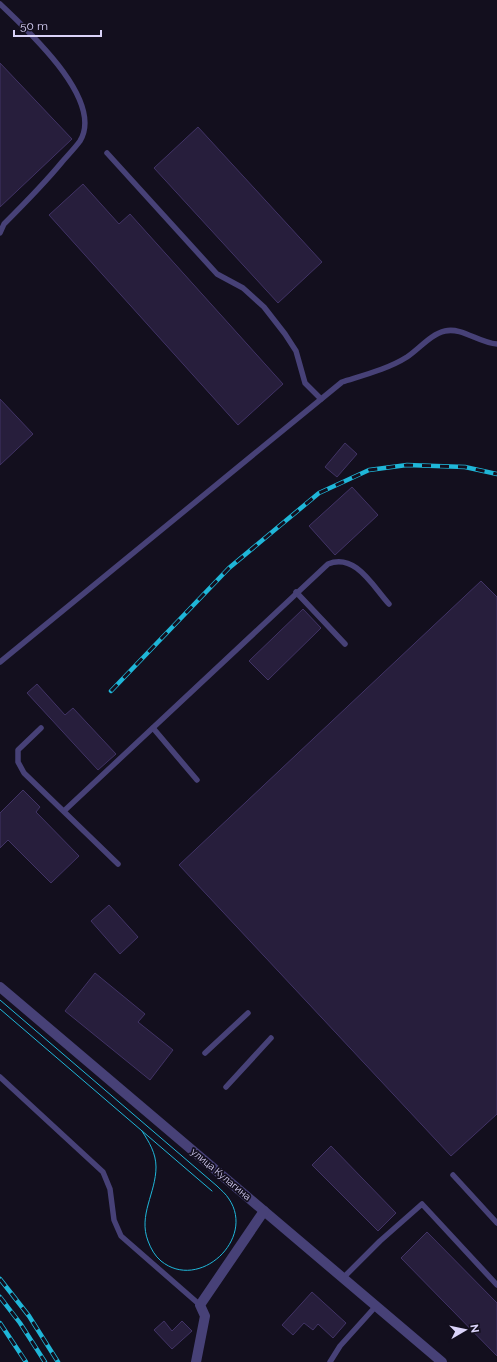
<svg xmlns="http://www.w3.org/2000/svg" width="497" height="1362" font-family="Raleway,sans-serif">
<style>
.building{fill:#271e3c;stroke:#413365}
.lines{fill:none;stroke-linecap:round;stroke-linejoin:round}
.service{stroke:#474177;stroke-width:5.5}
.minor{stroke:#474177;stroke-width:10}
.tram{stroke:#1fb6d8;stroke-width:1}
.rail-casing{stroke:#1fb6d8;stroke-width:4.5}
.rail{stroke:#130f1e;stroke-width:3;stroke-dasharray:9;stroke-linecap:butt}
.labels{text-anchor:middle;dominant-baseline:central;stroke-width:3.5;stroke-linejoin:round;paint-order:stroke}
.street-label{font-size:10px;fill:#dad3f9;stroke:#130f1e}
</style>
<rect width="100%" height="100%" fill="#130f1e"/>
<g class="building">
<path d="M0,63l72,76 -72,68z"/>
<path d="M198,127l124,135 -44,41 -124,-135z"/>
<path d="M83,184l36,40 11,-10 153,170 -45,41 -189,-210z"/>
<path d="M0,399l33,35 -33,31z"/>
<path d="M345,443l12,11 -20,23 -12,-10z"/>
<path d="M352,487l26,28 -43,40 -26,-29z"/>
<path d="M481,581l16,16v517l-46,42 -272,-291z"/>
<path d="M303,609l18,19 -53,52 -19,-19z"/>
<path d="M37,684l28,31 8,-7 43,46 -18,16 -71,-77z"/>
<path d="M23,790l17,17 -4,5 43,44 -28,27 -43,-43 -8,8v-35z"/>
<path d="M109,905l29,32 -18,17 -29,-33z"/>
<path d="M95,973l50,41 -7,8 35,28 -23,30 -85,-69z"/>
<path d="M331,1146l65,67 -18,18 -66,-66z"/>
<path d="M427,1232l70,71v53l-96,-98z"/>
<path d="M312,1292l34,31 -13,15 -15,-14 -5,6 -9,-7 -11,12 -11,-10z"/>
<path d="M164,1321l8,10 10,-10 10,10 -20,18 -18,-19z"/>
</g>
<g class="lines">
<g class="service">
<path d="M0,4c27,26 105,96 80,137 -5,7 -12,14 -18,21 -18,22 -38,42 -58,62l-4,9"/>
<path d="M107,153l110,121 26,14 21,19 21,27 11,17 9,32 16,16"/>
<path d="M296,592l49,52"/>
<path d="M0,662l342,-280c22,-7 46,-13 65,-25 12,-8 24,-23 38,-26 17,-4 34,12 52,13"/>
<path d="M41,728l-23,22v12l6,11 94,91"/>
<path d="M153,728l44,52"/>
<path d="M64,811l264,-247c27,-11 44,21 61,40"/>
<path d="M205,1053l43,-40"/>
<path d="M0,1077l103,95 7,17 4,31 7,16 79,69"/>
<path d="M226,1087l45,-49"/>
<path d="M453,1175l44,48"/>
<path d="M343,1278l37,-37 42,-37 75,81"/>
<path d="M330,1362l10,-16 36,-40"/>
</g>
<g class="minor">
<path d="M0,987l442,375"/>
<path d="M196,1362l9,-46 -5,-11 64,-94"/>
</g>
<g class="tram">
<path d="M0,1000l217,186c4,4 9,8 12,13 27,40 -30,93 -68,62 -6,-5 -10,-12 -13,-20 -10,-26 8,-48 8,-74 0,-14 -7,-25 -14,-36"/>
<path d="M0,1009l212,182"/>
</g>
<g class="rail-casing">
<g id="rail">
<path d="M111,691l118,-123 90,-75 50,-23 38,-5 58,2 32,7"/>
<path d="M0,1279l29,37 29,46"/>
<path d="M0,1297l20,26 25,39"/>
<path d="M0,1323l26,39"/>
</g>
</g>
<use href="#rail" class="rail"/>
</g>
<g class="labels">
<g class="street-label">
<text transform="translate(221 1174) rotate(40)">улица Кулагина</text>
</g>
</g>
<g transform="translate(465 1330) rotate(81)" stroke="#130f1e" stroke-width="3" paint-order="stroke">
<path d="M0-3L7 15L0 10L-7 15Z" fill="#dad3f9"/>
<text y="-6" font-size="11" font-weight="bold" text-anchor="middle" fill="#dad3f9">N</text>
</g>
<path d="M14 30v6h87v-6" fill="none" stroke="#dad3f9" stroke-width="2"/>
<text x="20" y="30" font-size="12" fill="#dad3f9" stroke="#130f1e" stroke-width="3" paint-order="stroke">50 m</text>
</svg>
